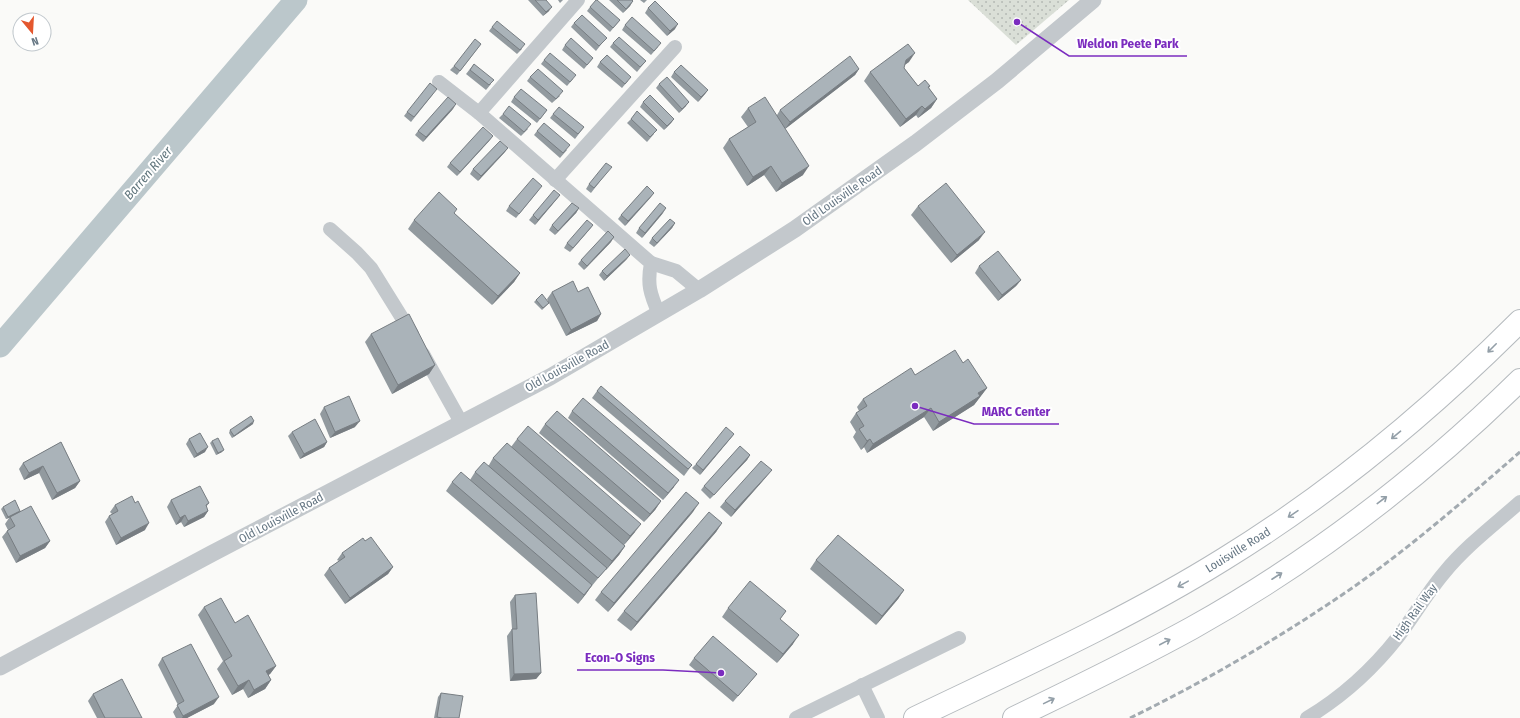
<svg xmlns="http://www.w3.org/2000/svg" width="1520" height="718" font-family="'Fira Sans Condensed',sans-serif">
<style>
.park{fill:url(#park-dots)}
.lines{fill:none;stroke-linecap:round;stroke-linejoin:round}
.river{stroke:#bbc7cb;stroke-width:23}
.primary-casing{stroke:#b5babe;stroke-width:24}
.minor{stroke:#c3c8cc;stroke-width:14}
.tertiary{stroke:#c3c8cc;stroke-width:17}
.primary{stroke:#fff;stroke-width:22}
.rail{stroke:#a2aab0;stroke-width:3;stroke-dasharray:6 3;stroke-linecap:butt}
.wall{fill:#929a9f}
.shaded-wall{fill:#777d82}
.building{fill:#aab3b9;stroke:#777d82}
.oneway{stroke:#939fa8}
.labels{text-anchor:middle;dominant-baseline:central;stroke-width:4;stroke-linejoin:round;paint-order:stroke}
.street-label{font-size:12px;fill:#657683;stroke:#fff}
.water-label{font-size:13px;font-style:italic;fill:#60757c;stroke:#fff}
.leader{fill:none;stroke:#7b2cbf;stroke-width:1.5}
.callout-dot{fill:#7b2cbf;stroke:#fff;stroke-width:1.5}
.callout-label{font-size:13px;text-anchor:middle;font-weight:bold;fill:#7b2cbf;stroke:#fff;stroke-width:4;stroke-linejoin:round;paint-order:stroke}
</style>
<defs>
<pattern id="park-dots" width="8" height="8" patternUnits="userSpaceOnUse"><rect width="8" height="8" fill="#dadfd7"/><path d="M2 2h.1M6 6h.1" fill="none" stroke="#b4b9b4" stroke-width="1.8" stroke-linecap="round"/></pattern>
</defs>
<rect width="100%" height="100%" fill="#fafaf8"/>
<path class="park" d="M968,0h101l-53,45z"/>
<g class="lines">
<path class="river" d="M0,346l296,-346"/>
<g class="primary-casing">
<g id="primary">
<path d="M915,718c104,-50 211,-98 309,-159 109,-67 206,-148 296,-238"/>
<path d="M1014,718c60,-29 120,-58 178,-90 120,-67 230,-152 328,-248"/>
</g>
</g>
<g class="minor">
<path d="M439,82l40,31 172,150c-4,21 -1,31 8,51"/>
<path d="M479,113l99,-113"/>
<path d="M555,180l120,-133"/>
<path d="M330,229l27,24 14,15 41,66"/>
<path d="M651,263l25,8 23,19"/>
<path d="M423,354l39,70"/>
<path d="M862,685l16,33"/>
<path d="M796,718l163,-80"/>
<path d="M1307,718c35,-21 65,-48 91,-81 16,-21 29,-44 46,-64 22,-27 50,-48 76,-71"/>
</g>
<path class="tertiary" d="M0,667l211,-113 339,-177 149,-87 96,-61 121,-86 81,-62 96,-81"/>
<use href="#primary" class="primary"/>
<path class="rail" d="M1130,718c78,-38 154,-83 225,-132 58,-41 112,-88 165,-134"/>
</g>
<g class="wall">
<path d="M528,0h18l3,11 -6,5z"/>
<path d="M558,0h5l-3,3z"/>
<path d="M609,0h23l-2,6 -7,7z"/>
<path d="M640,0h7l-3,3z"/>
<path d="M590,7l30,13 -10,12 -23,-21z"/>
<path d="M648,8l27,21 -8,7 -22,-23z"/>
<path d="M574,23l33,15 -4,4 -7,9 -25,-24z"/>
<path d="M625,25l33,22 -7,8 -29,-25z"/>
<path d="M492,27l30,22 -5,5 -28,-23z"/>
<path d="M613,43l33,18 -9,11 -27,-25z"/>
<path d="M481,44l-24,31 -7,-5 4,-4z"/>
<path d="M565,45l28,13 -9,11 -22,-19z"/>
<path d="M544,60l29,19 -6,7 -26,-22z"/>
<path d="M600,62l28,19 -6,7 -25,-21z"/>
<path d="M909,62l-5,3v3l14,18h12l-1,2 8,11 -6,9 -13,10 -2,-3 -16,12 -36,-46 6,-9z"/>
<path d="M474,64l17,20 -5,6 -20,-16z"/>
<path d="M859,69l-4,6 -70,54 18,46 -27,17 -12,-17 -17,11 -24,-38 6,-9 19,-12 -7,-10 7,-9 29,7 3,-5z"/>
<path d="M674,72l34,18 -3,4 -7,8 -27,-25z"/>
<path d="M530,77l30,19 -8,7 -25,-22z"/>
<path d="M659,84l27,22 -7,7 -23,-25z"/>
<path d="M434,93l-23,29 -7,-6 3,-4z"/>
<path d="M514,97l33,13 -10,13 -26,-21z"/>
<path d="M643,102l31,17 -3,4 -7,7 -24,-23z"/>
<path d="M453,109l-30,33 -8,-7 3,-4z"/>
<path d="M503,114l25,15 -7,7 -22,-18z"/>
<path d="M553,114l31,13 -9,12 -25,-21z"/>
<path d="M631,119l23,15 -7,8 -20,-19z"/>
<path d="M537,131l30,19 -7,8 -26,-23z"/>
<path d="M490,140l-33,36 -10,-9 3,-4z"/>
<path d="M508,148l-4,5 -26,28 -8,-7 3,-5z"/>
<path d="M608,171l-17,22 -5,-4 3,-5z"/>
<path d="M539,190l-23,28 -10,-7 3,-5z"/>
<path d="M560,195l-25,30 -6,-5 4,-5z"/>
<path d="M651,197l-26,29 -7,-7 3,-4z"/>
<path d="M918,206l61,34 -28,23 -40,-48z"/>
<path d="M579,208l-3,5 -21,22 -6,-5 3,-5z"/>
<path d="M454,213l66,60 -6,9 -22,23 -84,-76 6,-9z"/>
<path d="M663,213l-21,25 -6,-5 3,-5z"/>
<path d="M675,223l-3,5 -18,19 -5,-4 3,-5z"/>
<path d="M593,225l-23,27 -6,-4 3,-5z"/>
<path d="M611,242l-27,28 -6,-6 3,-4z"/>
<path d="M627,259l-23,22 -5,-6 3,-4z"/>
<path d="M979,266l42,14 -5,6 -18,15 -23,-28z"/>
<path d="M552,292h26l23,22 -4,7 -31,15 -17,-33 -7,7 -8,-8 2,-2 12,1 -1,-2z"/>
<path d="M371,334l64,31 -6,9 -37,20 -27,-52z"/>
<path d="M963,363l24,25 -13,17 -41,26 -9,-14 -57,36 -3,-6 -3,3 -8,-13 3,-5 -6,-10 6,-9 3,-2 -2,-4 6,-8 52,-24z"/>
<path d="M597,391l95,74 -8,11 -92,-78z"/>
<path d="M324,407l31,20 -25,11 -10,-24z"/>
<path d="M572,411l102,76 -11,13 -95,-82z"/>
<path d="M253,424l-21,14 -3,-5 1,-3z"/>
<path d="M545,424l116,77 -6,9 -11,12 -105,-89z"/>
<path d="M292,432l35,10 -3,5 -24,12 -12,-23z"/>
<path d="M734,434l-34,41 -8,-7 4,-4z"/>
<path d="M189,439l16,13 -11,6 -8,-14z"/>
<path d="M517,439l118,93 -11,13 1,1 -6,9 -13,15h-1l-5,6 -9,11 -13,17 -132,-113 6,-9 18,-2 5,-8 14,-7 4,-7 18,-11z"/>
<path d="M212,441l10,11 -6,3 -6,-12z"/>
<path d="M61,442l19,39 -5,7 -23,12 -13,-27 -15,7 -5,-11 4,-6z"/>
<path d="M750,455l-3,5 -37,39 -9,-9 3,-4z"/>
<path d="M767,476l-36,41 -11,-10 5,-6z"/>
<path d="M171,500l38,3 -3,4 2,4 -4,6 -20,10 -3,-5 -5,3 -9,-18z"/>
<path d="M115,505l30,25 -29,15 -11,-23 4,-6 3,-2 -2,-2z"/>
<path d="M3,507l17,5 30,29 -5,7 -29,15 -14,-26 5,-6 1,-1 -3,-6 4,-6 -3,1 -5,-10z"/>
<path d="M693,512l-85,100 -13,-12 6,-8z"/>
<path d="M722,523l-6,9 -85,99 -14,-11 7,-9z"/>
<path d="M365,541l28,26 -5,7 -43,30 -21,-29 5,-7 10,-7 -2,-1 5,-7z"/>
<path d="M816,560l88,30 -6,9 -22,26 -66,-56z"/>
<path d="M515,595l26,78 -5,6 -26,2 -3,-45 5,-7 -2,-27z"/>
<path d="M204,607l31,16 41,43 -6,8 -2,1 3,5 -6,9 -17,9 -5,-9 -11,6 -15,-26 6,-8 -25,-46z"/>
<path d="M728,608l58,3 -6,8 13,25 -16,19 -55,-46z"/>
<path d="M162,658l52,46 -27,14h-11l-3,-6 5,-7 -20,-40z"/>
<path d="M694,658l63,16 -5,6 -19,22 -44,-37z"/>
<path d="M441,693l18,25h-25l4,-21z"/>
<path d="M93,694l49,24h-45l-9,-17z"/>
</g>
<g class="shaded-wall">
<path d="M633,1l-3,5 -7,7 3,-4z"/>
<path d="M552,7l-3,4 -6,5 3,-4z"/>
<path d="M678,24l-3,5 -8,7 3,-5z"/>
<path d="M915,53l-6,9 -10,7 7,-9z"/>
<path d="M859,69l-4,6 -70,54 5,-7z"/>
<path d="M708,90l-3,4 -7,8 3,-5z"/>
<path d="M937,99l-6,9 -13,10 7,-9z"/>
<path d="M689,102l-3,4 -7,7 3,-4z"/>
<path d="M456,104l-3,5 -30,33 3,-5z"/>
<path d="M922,106l-6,9 -16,12 6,-8z"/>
<path d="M674,119l-3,4 -7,7 3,-4z"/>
<path d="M493,136l-3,4 -33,36 3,-4z"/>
<path d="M508,148l-4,5 -26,28 3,-5z"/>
<path d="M771,166l-7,9 -17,11 6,-9z"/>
<path d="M809,166l-6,9 -27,17 6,-9z"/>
<path d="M654,193l-3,4 -26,29 3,-5z"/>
<path d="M560,195l-3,4 -22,26 3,-5z"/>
<path d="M579,208l-3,5 -21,22 3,-4z"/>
<path d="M666,208l-3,5 -21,25 3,-5z"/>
<path d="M675,223l-3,5 -18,19 3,-4z"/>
<path d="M593,225l-3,4 -20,23 3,-4z"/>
<path d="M985,232l-6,8 -28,23 6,-8z"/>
<path d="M614,237l-3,5 -27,28 3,-4z"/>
<path d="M630,255l-3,4 -23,22 3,-5z"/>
<path d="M520,273l-6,9 -22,23 6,-9z"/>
<path d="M1021,280l-5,6 -18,15 4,-6z"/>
<path d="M601,314l-4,7 -31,15 5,-6z"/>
<path d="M435,365l-6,9 -37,20 6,-9z"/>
<path d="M987,388l-13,17 -41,26 6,-9 39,-29z"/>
<path d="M931,408l-7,9 -57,36 6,-9z"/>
<path d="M254,421l-1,3 -21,14 2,-2z"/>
<path d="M360,421l-5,6 -25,11 5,-6z"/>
<path d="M734,434l-3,4 -31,37 3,-5z"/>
<path d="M870,439l-6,8 -3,3 6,-9z"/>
<path d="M327,442l-3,5 -24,12 4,-5z"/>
<path d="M208,447l-3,5 -11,6 3,-4z"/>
<path d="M224,450l-2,2 -6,3 2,-2z"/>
<path d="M750,455l-3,5 -37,39 4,-4z"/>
<path d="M43,466l-4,7 -15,7 5,-7z"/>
<path d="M772,470l-5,6 -36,41 4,-7z"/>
<path d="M679,480l-5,7 -11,13 5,-7z"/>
<path d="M80,481l-5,7 -23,12 5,-7z"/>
<path d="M661,501l-6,9 -11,12 6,-8z"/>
<path d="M699,503l-6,9 -85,100 6,-9z"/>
<path d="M20,511l-1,2 -13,6 2,-2z"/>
<path d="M208,511l-4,6 -20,10 4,-6z"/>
<path d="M185,515l-4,7 -5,3 4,-7z"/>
<path d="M149,523l-4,7 -29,15 5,-7z"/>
<path d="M722,523l-6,9 -85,99 6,-9z"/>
<path d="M641,524l-6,8 -11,13 6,-9z"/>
<path d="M50,541l-5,7 -29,15 4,-7z"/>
<path d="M625,546l-6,9 -13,15 6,-9z"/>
<path d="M393,567l-5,7 -43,30 5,-6z"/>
<path d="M592,585l-6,9 -8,10 6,-9z"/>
<path d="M904,590l-6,9 -22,26 6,-9z"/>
<path d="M799,635l-6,9 -16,19 6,-9z"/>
<path d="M276,666l-6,8 -10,6 6,-9z"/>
<path d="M541,673l-5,6 -26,2 4,-7z"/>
<path d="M249,680l-6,9 -11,6 6,-9z"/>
<path d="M271,680l-6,9 -17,9 6,-8z"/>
<path d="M219,697l-5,7 -27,14h-5l1,-2z"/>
</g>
<g class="building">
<path d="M535,0h11l6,7 -6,5z"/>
<path d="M596,0h1l23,20 -7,8 -23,-21z"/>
<path d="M617,0h15l1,1 -7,8z"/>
<path d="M655,1l23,23 -8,7 -22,-23z"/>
<path d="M582,15l25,23 -8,8 -25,-23z"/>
<path d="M632,17l29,26 -7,8 -29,-26z"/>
<path d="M497,21l28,23 -5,6 -28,-23z"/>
<path d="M619,37l27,24 -6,6 -27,-24z"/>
<path d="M571,38l22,20 -6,7 -22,-20z"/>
<path d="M475,39l6,5 -21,27 -6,-5z"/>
<path d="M908,44l7,9 -9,7 -2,8 14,18 7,-6 5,6 -2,1 9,12 -12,10 -3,-3 -16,13 -36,-47z"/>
<path d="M550,53l26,22 -6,7 -26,-22z"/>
<path d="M607,55l24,22 -6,7 -25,-22z"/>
<path d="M850,56l9,13 -69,53 -10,-12z"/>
<path d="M474,64l20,16 -5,5 -19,-15z"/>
<path d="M681,65l27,25 -7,7 -27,-25z"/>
<path d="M538,69l25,22 -7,8 -26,-22z"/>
<path d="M667,77l22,25 -7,7 -23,-25z"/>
<path d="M430,83l7,6 -23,28 -7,-5z"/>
<path d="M521,89l26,21 -7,9 -26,-22z"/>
<path d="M650,95l24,24 -7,7 -24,-24z"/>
<path d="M448,97l8,7 -30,33 -8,-6z"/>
<path d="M765,97l44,69 -27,17 -11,-17 -18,11 -24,-38 27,-17 -8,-14z"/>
<path d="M509,106l22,18 -7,8 -21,-18z"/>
<path d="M559,107l25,20 -6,7 -25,-20z"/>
<path d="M637,111l20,19 -7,7 -19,-18z"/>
<path d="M544,123l26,22 -7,8 -26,-22z"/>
<path d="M483,127l10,9 -33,36 -10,-9z"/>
<path d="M500,141l8,7 -27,28 -8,-7z"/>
<path d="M606,163l6,4 -18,21 -5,-4z"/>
<path d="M533,178l9,8 -23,28 -10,-8z"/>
<path d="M946,183l39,49 -28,23 -39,-49z"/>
<path d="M647,186l7,7 -26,28 -7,-6z"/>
<path d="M554,190l6,5 -22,25 -5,-5z"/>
<path d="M439,192l18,17 -3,4 66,60 -22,23 -84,-76z"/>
<path d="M572,203l7,5 -21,23 -6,-6z"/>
<path d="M660,203l6,5 -21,25 -6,-5z"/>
<path d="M670,219l5,4 -18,20 -5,-5z"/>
<path d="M587,220l6,5 -20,23 -6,-5z"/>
<path d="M608,231l6,6 -27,29 -6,-6z"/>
<path d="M625,249l5,6 -23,21 -5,-5z"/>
<path d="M998,251l23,29 -19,15 -23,-29z"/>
<path d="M573,281l5,11 10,-5 13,27 -30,16 -19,-38z"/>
<path d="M542,294l7,9 -6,5 -7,-8z"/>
<path d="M409,314l26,51 -37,20 -27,-51z"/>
<path d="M955,350l8,13 5,-4 19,29 -9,5 2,3 -41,26 -8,-14 -58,36 -3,-5 -3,2 -8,-12 5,-3 -8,-13 11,-7 -4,-7 48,-31 4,7z"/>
<path d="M601,386l91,79 -4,4 -91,-78z"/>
<path d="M349,396l11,25 -25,11 -11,-25z"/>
<path d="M583,398l96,82 -11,13 -96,-82z"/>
<path d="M557,411l104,90 -11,13 -105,-90z"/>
<path d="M251,416l3,5 -20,15 -4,-6z"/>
<path d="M315,419l12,23 -23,12 -12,-22z"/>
<path d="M528,426l113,98 -11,12 -113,-97z"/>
<path d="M726,427l8,7 -31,36 -7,-6z"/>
<path d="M200,433l8,14 -11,7 -8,-15z"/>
<path d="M218,438l6,12 -6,3 -6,-12z"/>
<path d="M61,442l19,39 -23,12 -14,-27 -14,7 -6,-10z"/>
<path d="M507,443l118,103 -13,15 -119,-103z"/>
<path d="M740,446l10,9 -36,40 -10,-9z"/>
<path d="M761,461l11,9 -37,40 -10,-9z"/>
<path d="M484,462l123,106 -9,10 -123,-106z"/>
<path d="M461,472l131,113 -8,10 -132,-113z"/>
<path d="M200,486l9,17 -3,2 2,6 -20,10 -3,-6 -5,3 -9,-18z"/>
<path d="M686,492l13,11 -85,100 -13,-11z"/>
<path d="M132,496l3,7 3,-2 11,22 -28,15 -12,-22 9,-5 -3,-6z"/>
<path d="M15,500l5,11 -12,6 -5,-10z"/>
<path d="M31,506l19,35 -30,15 -13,-25 8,-5 -5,-9z"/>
<path d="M709,512l13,11 -85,99 -13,-11z"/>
<path d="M838,535l66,55 -22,26 -66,-56z"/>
<path d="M371,537l22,30 -43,31 -21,-30 16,-11 -3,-4 21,-15 2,3z"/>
<path d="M750,581l36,30 -6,8 19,16 -16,19 -55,-46z"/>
<path d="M536,593l5,80 -27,1 -2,-45h5l-2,-34z"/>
<path d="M221,598l14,25 13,-8 28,51 -10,5 5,9 -17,10 -5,-10 -11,6 -14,-25 8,-5 -28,-49z"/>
<path d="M713,636l44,38 -19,22 -44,-38z"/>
<path d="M191,644l28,53 -36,19 -6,-11 7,-4 -22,-43z"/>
<path d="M122,679l20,39h-37l-12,-24z"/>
<path d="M441,693l22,3 -4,22h-17l-5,-1z"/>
</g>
<defs><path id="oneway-shaft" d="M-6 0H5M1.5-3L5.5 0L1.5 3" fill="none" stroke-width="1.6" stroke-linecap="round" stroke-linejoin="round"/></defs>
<g class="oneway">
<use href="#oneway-shaft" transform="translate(1492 348) rotate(135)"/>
<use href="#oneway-shaft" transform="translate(1396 435) rotate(140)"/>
<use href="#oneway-shaft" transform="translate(1382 500) rotate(-37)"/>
<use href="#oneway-shaft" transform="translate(1293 514) rotate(146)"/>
<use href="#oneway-shaft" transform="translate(1277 576) rotate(-33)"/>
<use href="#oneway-shaft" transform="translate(1183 584) rotate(151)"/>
<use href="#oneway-shaft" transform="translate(1165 642) rotate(-28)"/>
<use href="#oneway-shaft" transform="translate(1049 701) rotate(-26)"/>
</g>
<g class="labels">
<g class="street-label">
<text transform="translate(842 196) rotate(-35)">Old Louisville Road</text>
<text transform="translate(567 366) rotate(-29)">Old Louisville Road</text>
<text transform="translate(281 518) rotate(-28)">Old Louisville Road</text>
<text transform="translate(1238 550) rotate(-32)">Louisville Road</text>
<text transform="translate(1415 612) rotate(-54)">High Rail Way</text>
</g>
<g class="water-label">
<text transform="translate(148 173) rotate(-49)">Barren River</text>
</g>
</g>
<path class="leader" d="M1017 22L1069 56H1187M915 406L974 424H1059M721 673L663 670H577"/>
<g class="callout-dot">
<circle cx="1017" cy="22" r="4"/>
<circle cx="915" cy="406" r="4"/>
<circle cx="721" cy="673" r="4"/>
</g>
<g class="callout-label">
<text x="1128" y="48">Weldon Peete Park</text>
<text x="1016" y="416">MARC Center</text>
<text x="620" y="662">Econ-O Signs</text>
</g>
<g transform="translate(32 32) rotate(162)"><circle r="19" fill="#ffffff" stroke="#c1c8cd"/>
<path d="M0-3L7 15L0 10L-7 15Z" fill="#e4572e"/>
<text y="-6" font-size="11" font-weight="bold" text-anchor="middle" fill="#657683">N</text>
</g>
</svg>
